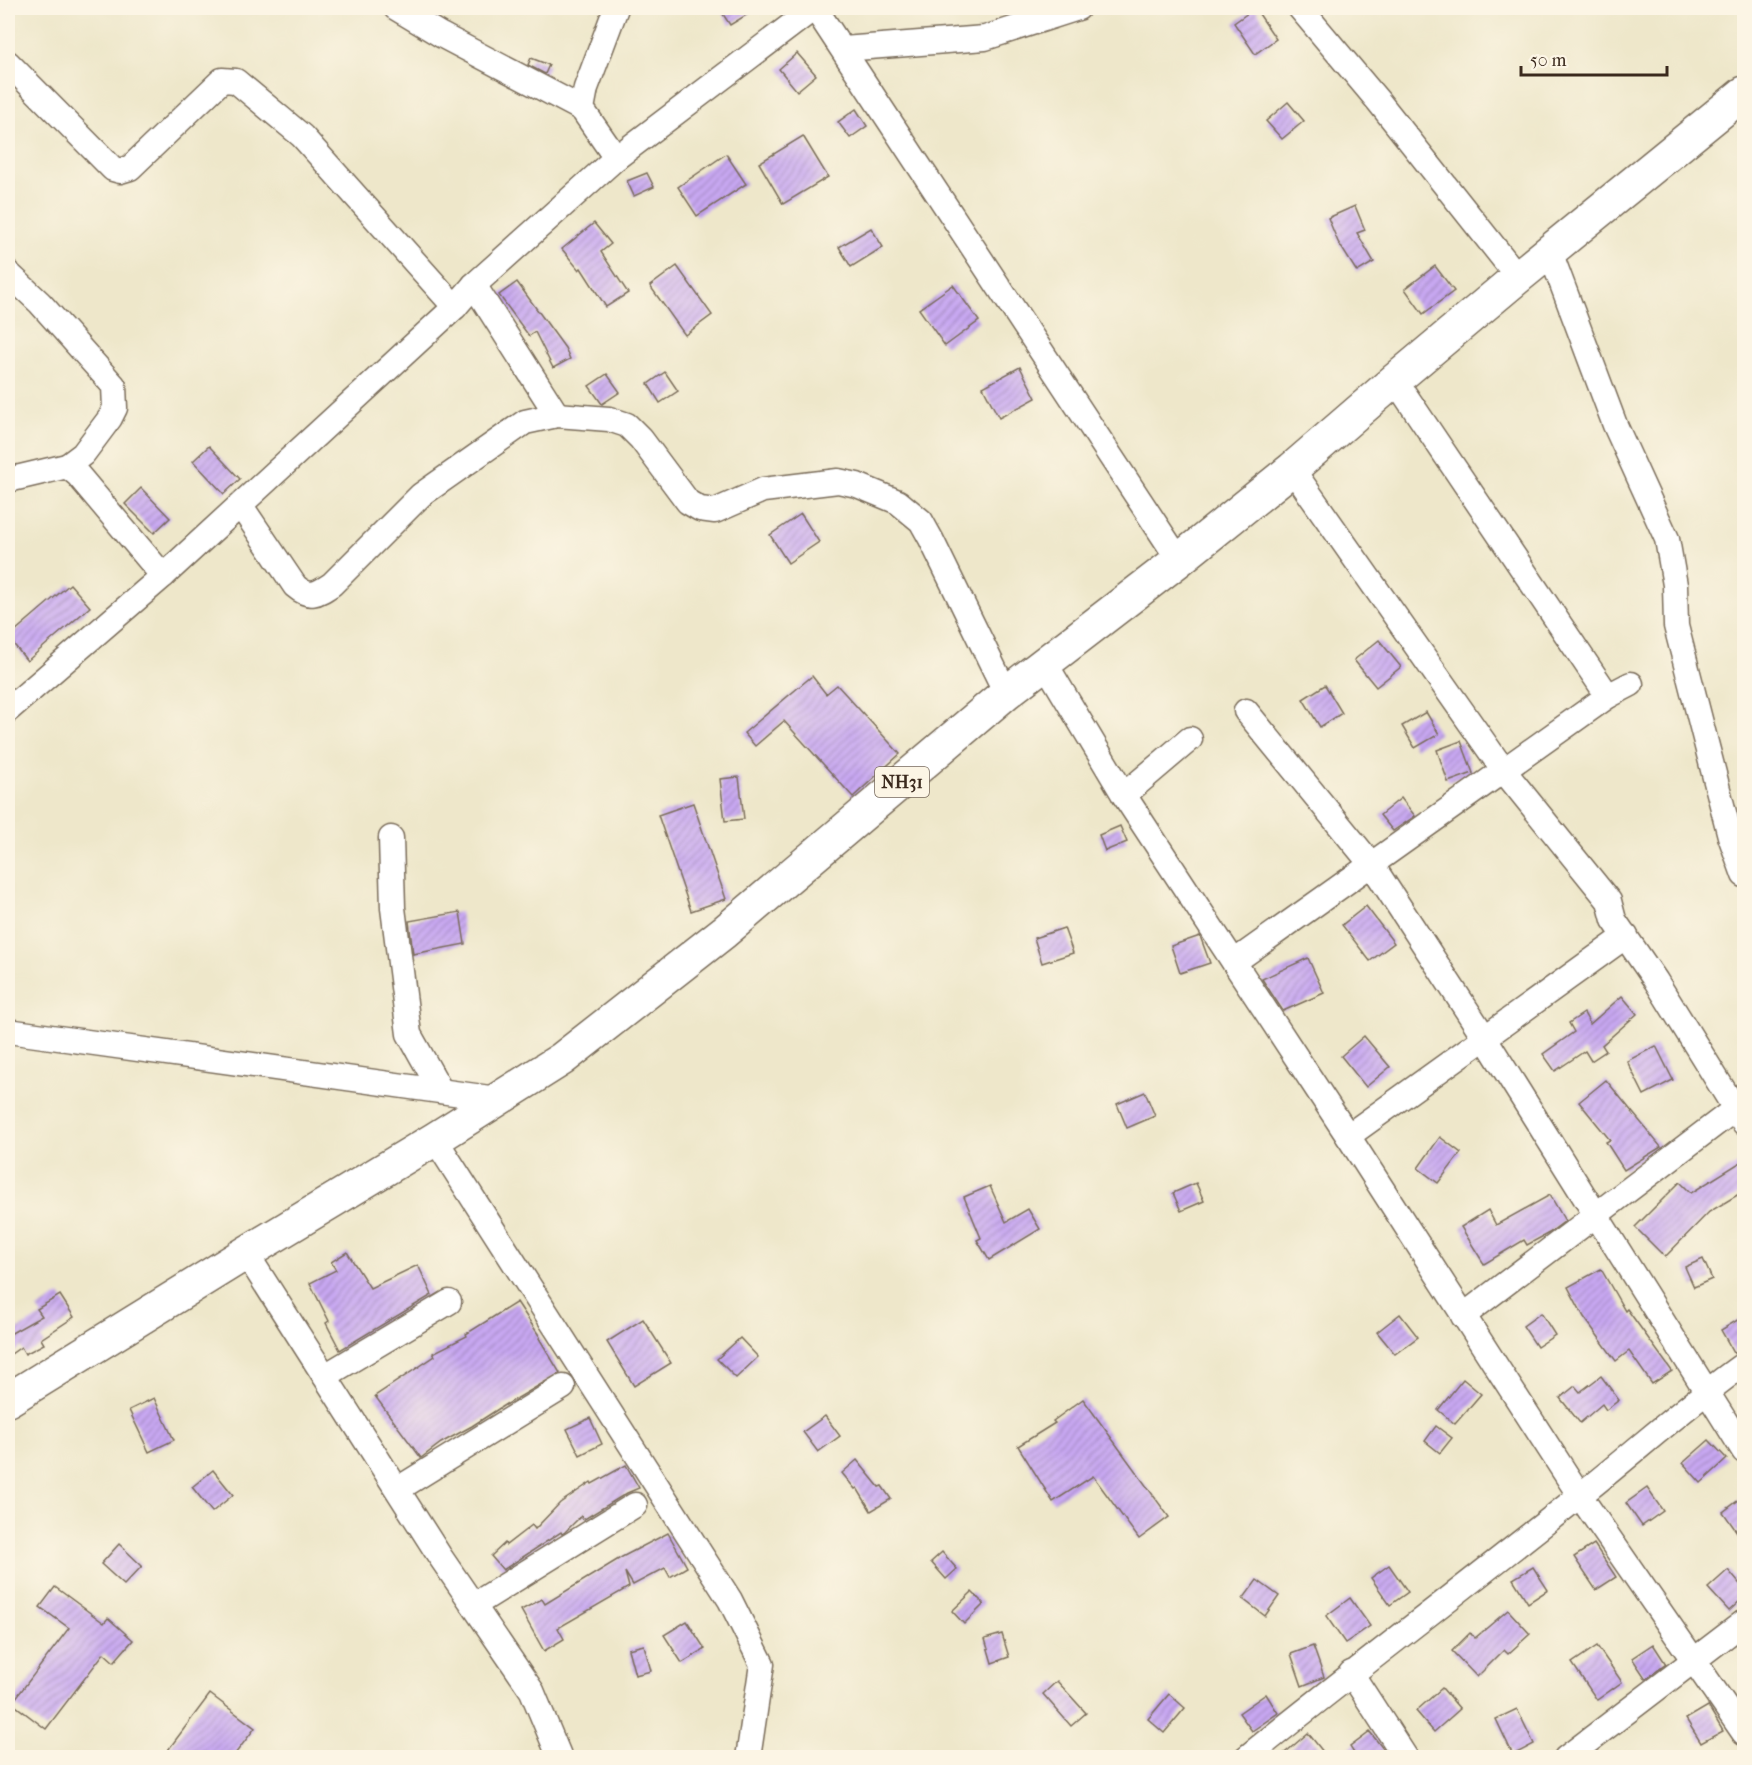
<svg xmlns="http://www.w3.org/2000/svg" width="1752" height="1765" font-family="'IM FELL French Canon',serif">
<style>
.building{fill:url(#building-hatch)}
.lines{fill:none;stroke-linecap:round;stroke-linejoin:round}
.minor-casing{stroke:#7a6c5a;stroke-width:27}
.highway-casing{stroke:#7a6c5a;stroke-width:36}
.minor{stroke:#fff;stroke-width:24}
.highway{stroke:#fff;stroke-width:33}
.labels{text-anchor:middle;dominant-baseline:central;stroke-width:6;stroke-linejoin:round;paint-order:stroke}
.shield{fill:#fcf5e5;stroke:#75675a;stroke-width:1.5}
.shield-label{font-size:18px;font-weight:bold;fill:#3b2a1e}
</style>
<defs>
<pattern id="building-hatch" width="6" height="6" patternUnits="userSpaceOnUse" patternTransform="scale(1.5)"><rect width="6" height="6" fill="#c8a8f2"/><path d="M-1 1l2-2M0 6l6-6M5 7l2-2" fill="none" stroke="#a489c3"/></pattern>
</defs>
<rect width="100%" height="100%" fill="#fcf5e5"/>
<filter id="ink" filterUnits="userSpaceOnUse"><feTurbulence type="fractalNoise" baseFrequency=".0167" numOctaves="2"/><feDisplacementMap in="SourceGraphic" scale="12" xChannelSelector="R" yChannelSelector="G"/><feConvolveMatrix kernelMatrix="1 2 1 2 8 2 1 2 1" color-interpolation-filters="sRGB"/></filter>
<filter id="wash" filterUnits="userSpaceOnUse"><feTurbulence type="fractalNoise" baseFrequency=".008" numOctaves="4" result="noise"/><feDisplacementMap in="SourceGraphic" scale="24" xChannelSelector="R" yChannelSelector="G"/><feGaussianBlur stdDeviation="1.35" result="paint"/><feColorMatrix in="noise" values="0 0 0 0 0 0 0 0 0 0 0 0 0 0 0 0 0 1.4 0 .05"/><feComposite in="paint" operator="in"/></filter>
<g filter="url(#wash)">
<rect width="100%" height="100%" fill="#eee7ca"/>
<g id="blocks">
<g class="building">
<path d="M719,8h39l-28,17z"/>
<path d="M1255,8l21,31 -21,15 -21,-31z"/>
<path d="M797,53l19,22 -19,16 -18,-22z"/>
<path d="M531,58l18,7 -4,9 -17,-9z"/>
<path d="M1288,102l16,19 -22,18 -16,-18z"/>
<path d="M856,109l11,17 -17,12 -12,-16z"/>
<path d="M803,136l25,41 -45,27 -24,-41z"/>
<path d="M726,154l20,30 -49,32 -19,-29z"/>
<path d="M647,173l7,14 -20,9 -7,-15z"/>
<path d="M1355,206l10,24 -8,3 17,29 -17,10 -19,-30 -10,-24z"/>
<path d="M594,223l17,21 -10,8 27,41 -22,14 -25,-39 -2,2 -17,-21z"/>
<path d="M871,228l12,19 -32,20 -12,-20z"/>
<path d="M677,266l35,49 -27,20 -35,-49z"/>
<path d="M1435,266l19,25 -31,23 -18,-25z"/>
<path d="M517,282l48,66 5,11 -17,9 -18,-36 -6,4 -30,-41z"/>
<path d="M953,285l26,36 -34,25 -26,-37z"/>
<path d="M1020,367l16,31 -37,20 -16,-31z"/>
<path d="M665,372l13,19 -18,12 -12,-19z"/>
<path d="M607,374l13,18 -18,12 -13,-18z"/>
<path d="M209,446l31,33 -16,15 -31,-33z"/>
<path d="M141,488l29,30 -16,15 -29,-29z"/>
<path d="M801,514l18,28 -31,21 -18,-28z"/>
<path d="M70,584l20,23 -63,54 -19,-24z"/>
<path d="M1379,640l22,27 -25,20 -22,-27z"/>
<path d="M812,676l14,18 11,-9 63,69 -47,43 -69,-76 -29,25 -11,-13z"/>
<path d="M1325,685l17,28 -22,14 -17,-28z"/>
<path d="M1426,712l13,22 -24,14 -13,-22z"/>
<path d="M1461,741l12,32 -25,9 -11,-32z"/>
<path d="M739,777l5,42 -19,2 -5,-42z"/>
<path d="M1401,798l14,18 -22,15 -13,-16z"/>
<path d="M693,803l33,96 -35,12 -33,-96z"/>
<path d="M1120,826l7,16 -22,9 -6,-16z"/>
<path d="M1366,906l28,37 -24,18 -28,-36z"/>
<path d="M460,912l5,32 -52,10 -4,-33z"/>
<path d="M1064,928l9,25 -31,10 -8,-25z"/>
<path d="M1200,936l10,27 -30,10 -9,-27z"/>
<path d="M1308,958l16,35 -41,18 -21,-32z"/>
<path d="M1622,996l15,18 -35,31 4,6 -15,10 -6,-10 -30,20 -12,-17 31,-22 -5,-9 15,-10 6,11z"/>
<path d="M1364,1036l26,31 -24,20 -25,-31z"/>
<path d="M1656,1046l17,34 -29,15 -17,-34z"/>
<path d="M1606,1080l55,67 -37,23 -18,-28 4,-2 -31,-38z"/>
<path d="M1145,1092l10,24 -28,12 -10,-24z"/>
<path d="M1440,1137l21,16 -23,30 -20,-15z"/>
<path d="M1744,1160v31l-35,21 -44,45 -30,-30 45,-45 11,11z"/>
<path d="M1196,1183l8,18 -23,10 -8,-18z"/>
<path d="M990,1186l16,36 22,-13 12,20 -51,31 -12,-20 4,-2 -17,-41z"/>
<path d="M1550,1195l15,26 -16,12 -22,12 -3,-5 -40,24 -23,-37 27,-17 8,15z"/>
<path d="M347,1252l23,36 48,-23 14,30 -92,55 -14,-27 3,-2 -19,-38 26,-13 -5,-8z"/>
<path d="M1703,1259l9,20 -18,8 -9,-20z"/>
<path d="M1601,1269l24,42 2,-2 45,62 -20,13 -23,-33 -13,10 -32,-44 -16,-30z"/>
<path d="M60,1295l14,22 -33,22 3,5 -19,10 -4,-7 -13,9v-21l34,-19 -5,-7z"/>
<path d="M517,1302l23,35 -1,1 21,35 -54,32v-1l-34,22 -31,17 -20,15 -46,-62 60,-40 -2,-3 34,-17 -1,-2z"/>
<path d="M1541,1313l14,22 -18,12 -14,-21z"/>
<path d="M1400,1314l18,23 -23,17 -18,-22z"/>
<path d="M1744,1316v34l-10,3 -13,-23z"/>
<path d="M643,1319l28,44 -37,23 -27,-44z"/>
<path d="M740,1338l18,19 -22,21 -19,-19z"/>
<path d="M1601,1376l18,24 -13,10 -4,-6 -22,19 -20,-25 15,-12 5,6z"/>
<path d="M1463,1379l18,15 -26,30 -17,-14z"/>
<path d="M154,1398l20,42 -25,12 -20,-42z"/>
<path d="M1083,1399l86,118 -30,22 -46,-63 -40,26 -35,-56 37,-23 -2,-2z"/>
<path d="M825,1416l15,20 -22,16 -15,-20z"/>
<path d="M590,1418l12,26 -22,11 -13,-26z"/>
<path d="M1436,1426l16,12 -12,15 -15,-12z"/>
<path d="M1709,1440l18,19 -26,24 -18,-20z"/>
<path d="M857,1460l22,27 3,-1 9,13 -20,12 -14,-23 -2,1 -13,-16z"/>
<path d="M626,1465l13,23 -12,5 -44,27 -2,-4 -16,16 -3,2 -1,-2 -58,38 -12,-14 14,-13 1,2 26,-20 3,4 25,-26 31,-21 1,2z"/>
<path d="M213,1470l20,25 -21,17 -20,-25z"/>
<path d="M1647,1488l16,23 -21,15 -16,-23z"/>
<path d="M1744,1496v46l-21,-30z"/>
<path d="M668,1533l19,34 -17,10 -5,-9 -32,17 -8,-13 4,15 -71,41 6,11 -20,12 -23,-41 21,-11 3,5 77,-47z"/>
<path d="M119,1544l23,22 -18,19 -23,-21z"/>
<path d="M1594,1544l22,33 -20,13 -22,-33z"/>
<path d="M942,1552l15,17 -11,10 -15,-17z"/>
<path d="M1389,1565l19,27 -18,13 -19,-27z"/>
<path d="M1533,1567l15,23 -20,13 -15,-24z"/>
<path d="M1728,1570l16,19v8l-15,14 -21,-23z"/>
<path d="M1257,1580l22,16 -14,20 -22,-17z"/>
<path d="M55,1587l49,36 4,-5 25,22 -19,22 -10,-9 -58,76 -34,-26 57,-75 -29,-21z"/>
<path d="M972,1592l12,12 -20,20 -12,-13z"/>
<path d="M1350,1598l20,28 -25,17 -19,-27z"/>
<path d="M1508,1610l22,24 -22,20 -4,-4 -27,27 -25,-26 18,-18 5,5z"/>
<path d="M687,1621l18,28 -23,14 -18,-28z"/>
<path d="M1002,1634l7,23 -17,6 -7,-24z"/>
<path d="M1653,1644l13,20 -20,15 -14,-21z"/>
<path d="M644,1645l7,26 -16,4 -7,-26z"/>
<path d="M1313,1646l11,31 -22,9 -11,-32z"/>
<path d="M1597,1646l25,36 -25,18 -25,-37z"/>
<path d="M1057,1681l29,32 -15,13 -28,-32z"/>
<path d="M1442,1688l18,21 -26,23 -18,-21z"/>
<path d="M210,1694l45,34 -23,30h-70z"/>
<path d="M1169,1694l16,14 -21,25 -16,-14z"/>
<path d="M1266,1694l12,19 -26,18 -13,-18z"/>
<path d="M1708,1706l15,25 -22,12 -15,-24z"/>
<path d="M1517,1709l17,35 -21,11 -17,-36z"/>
<path d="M1370,1732l14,18 5,8h-32l-7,-11z"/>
<path d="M1308,1733l20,25h-49z"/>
</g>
</g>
</g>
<g filter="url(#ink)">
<use href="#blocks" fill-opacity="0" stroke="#7a6c5a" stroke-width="1.5"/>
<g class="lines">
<g class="minor-casing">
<g id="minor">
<path d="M396,8l45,27 141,74"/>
<path d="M616,8l-30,80 -4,21 34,49"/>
<path d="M815,8l364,552"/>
<path d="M1300,8l79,94 139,175"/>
<path d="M843,49l142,-11 93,-30"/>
<path d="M8,63l105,106 7,2 10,-3 92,-88 14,1 66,55 153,171"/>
<path d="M1550,252l65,173 52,114 8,46 1,41 54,210 14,39"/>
<path d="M8,273l32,30 74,83 1,22 -5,10 -27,36 -16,12 11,9 85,101"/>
<path d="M474,285l83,130"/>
<path d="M1395,380l213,316"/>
<path d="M1292,469l212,302 105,130 5,19 42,61 88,142"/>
<path d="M8,480l59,-14"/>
<path d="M241,506l54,80c15,13 22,8 37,-2l89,-89 104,-73 32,-7 52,4 18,6 14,14 47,63 12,7 15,2 48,-21 75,-9 19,4 41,17 23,19 10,18 75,154"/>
<path d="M1045,663l79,132 224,341 232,360 164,237"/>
<path d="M8,710l155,-134 292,-269 19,-22 142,-127 198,-150"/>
<path d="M1246,711l126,154 113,173 259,413"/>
<path d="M1124,795l66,-56"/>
<path d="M391,838l2,70 16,126 32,57"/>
<path d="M1234,962l374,-266 23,-12"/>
<path d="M8,1031l489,68"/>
<path d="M1348,1136l278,-200"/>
<path d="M435,1139l295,461 32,64 -14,94"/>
<path d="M246,1253l193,302 93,136 28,67"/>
<path d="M1463,1316l272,-207"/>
<path d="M325,1376l124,-74"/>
<path d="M398,1489l165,-102"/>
<path d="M474,1605l161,-100"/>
<path d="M1351,1673l55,85"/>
<path d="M1246,1758c110,-89 222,-173 332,-261 56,-44 108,-92 166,-133"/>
<path d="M1566,1758l178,-136"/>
</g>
</g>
<g class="highway-casing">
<path id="highway" d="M8,1400l238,-147 189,-114 127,-80 162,-127 282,-239 173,-133 113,-91 103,-89 123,-103 226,-184"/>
</g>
<use href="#minor" class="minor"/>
<use href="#highway" class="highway"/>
</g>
</g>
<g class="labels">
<rect class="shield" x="875" y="767" width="54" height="30" rx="4.5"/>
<g class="shield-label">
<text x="902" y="782">NH31</text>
</g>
</g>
<rect width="1752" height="1765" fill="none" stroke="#fcf5e5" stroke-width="30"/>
<path d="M1521 66v9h146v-9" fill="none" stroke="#3b2a1e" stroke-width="3"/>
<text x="1530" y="66" font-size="18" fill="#3b2a1e" stroke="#fcf5e5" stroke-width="4.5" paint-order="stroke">50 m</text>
</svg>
